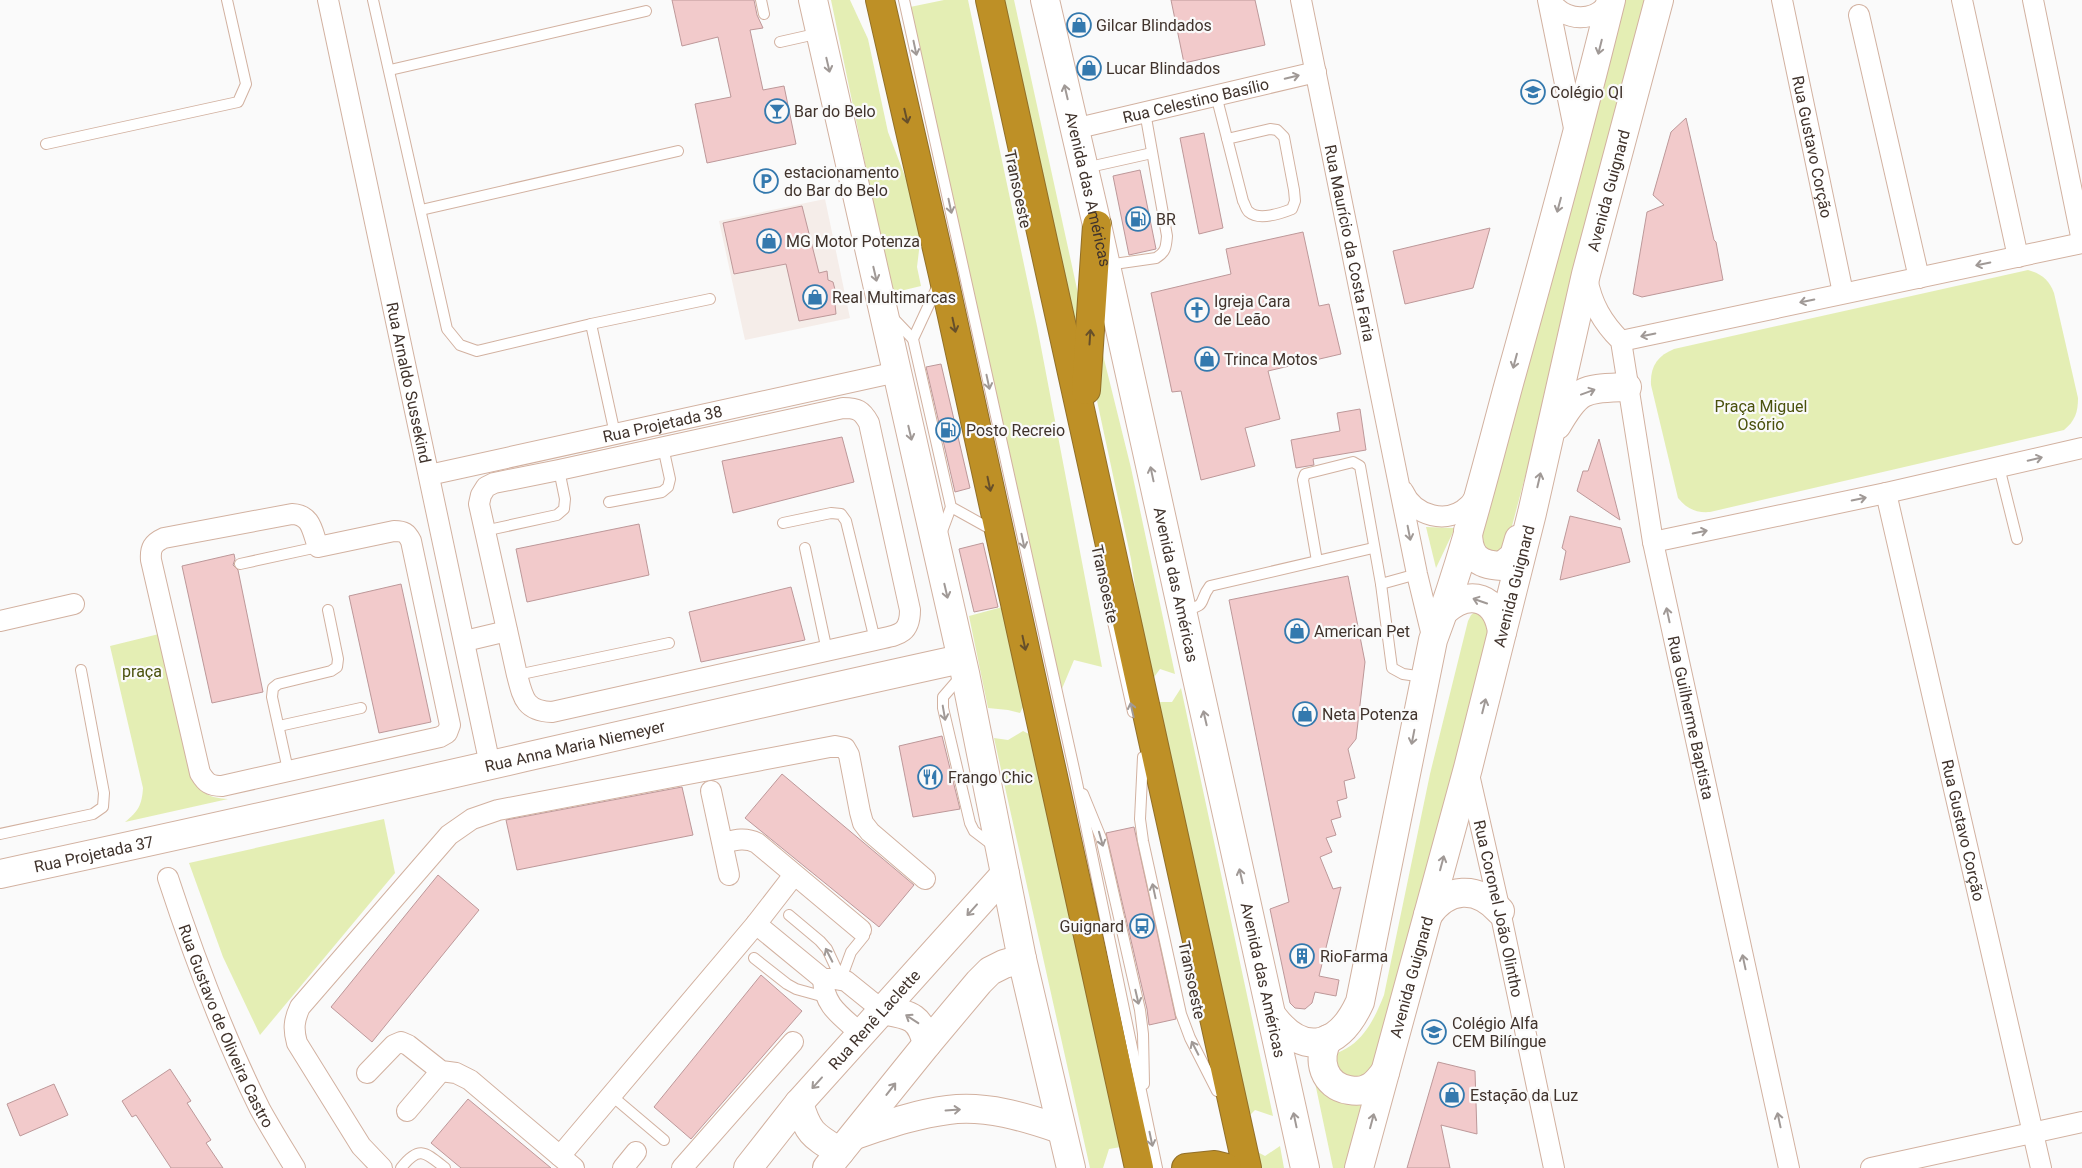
<svg xmlns="http://www.w3.org/2000/svg" width="2082" height="1168" font-family="Roboto,sans-serif">
<style>
.built{fill:#f5ede9}
.green{fill:#e4eeb4}
.building{fill:#f2cacb;stroke:#bd9899}
.lines{fill:none;stroke-linecap:round;stroke-linejoin:round}
.lane-casing{stroke:#d2b1a0;stroke-width:12}
.street-casing{stroke:#d2b1a0;stroke-width:22}
.secondary-casing{stroke:#d2b1a0;stroke-width:30}
.highway-casing{stroke:#926f28;stroke-width:30}
.lane{stroke:#fff;stroke-width:10}
.street{stroke:#fff;stroke-width:20}
.secondary{stroke:#fff;stroke-width:28}
.highway{stroke:#be9026;stroke-width:28}
.oneway{stroke:#a09996}
.oneway2{stroke:#664f2a}
.labels{text-anchor:middle;dominant-baseline:central;stroke-width:4.5;stroke-linejoin:round;paint-order:stroke}
.poi-label{font-size:16px;fill:#40332c;stroke:#fafafa;text-anchor:start}
.street-label{font-size:16px;fill:#40332c;stroke:#fafafa}
.park-label{font-size:16px;fill:#4a510c;stroke:#fafafa}
</style>
<rect width="100%" height="100%" fill="#fafafa"/>
<path class="built" d="M825,199l25,119 -105,22 -26,-119z"/>
<g class="green">
<path d="M831,0h19l18,39 20,93 26,68 7,34 -4,33 4,19 -29,7z"/>
<path d="M944,0h24l69,326 65,341 -28,-7 -13,31 -151,-684z"/>
<path d="M1001,0h13l70,321 -2,43z"/>
<path d="M1623,0h24l-104,398 -5,30 -30,113 -4,9 -8,4 -14,-6 -1,-14z"/>
<path d="M2028,270c14,4 21,10 26,23l24,105c0,14 -3,23 -14,32l-354,82c-14,1 -23,-3 -32,-14l-27,-113c-1,-18 6,-29 23,-36z"/>
<path d="M1103,355l28,113 44,206 -15,-5 -11,15 -18,-125 -35,-163z"/>
<path d="M1426,527l29,1 -19,40z"/>
<path d="M1006,606l19,97 -5,10 -12,-3 -20,-2 -19,-92z"/>
<path d="M1479,609l15,9 -146,550h-15l-23,-109c44,-4 59,-26 74,-64l46,-221 38,-153 3,-6z"/>
<path d="M159,634l33,145c10,15 18,19 36,20l-103,23c13,-10 17,-17 18,-34l-33,-142z"/>
<path d="M1181,688l92,428 -18,-6 -10,10 -91,-418h18z"/>
<path d="M1023,731l10,5 88,411 -12,2 -6,19h-13l-96,-430 14,2z"/>
<path d="M384,819l11,54 -135,162 -37,-78 -34,-94z"/>
<path d="M1280,1146l4,22h-30l-4,-20 15,8z"/>
</g>
<g class="building">
<path d="M672,0h82l3,15 6,13 -13,2 13,60 21,-4 12,58 -89,19 -12,-59 36,-7 -13,-60 -36,9z"/>
<path d="M1171,0h84l10,45 -81,18z"/>
<path d="M1686,118l28,122 2,2 7,38 -81,17 -9,-3 14,-82 17,-7 -11,-10 18,-63z"/>
<path d="M1204,133l19,95 -24,6 -19,-96z"/>
<path d="M1140,170l16,79 -27,6 -16,-79z"/>
<path d="M802,206l17,67 8,-2 1,9 5,2 5,19 -3,3 1,10 -37,7 -13,-57 -52,10 -11,-51z"/>
<path d="M1490,228l-17,60 -68,16 -12,-53z"/>
<path d="M1303,232l16,74 10,-2 12,50 -73,17 12,48 -35,9 10,38 -54,14 -20,-89 -9,1 -21,-99 80,-19 -5,-25z"/>
<path d="M941,364l29,124 -15,4 -29,-125z"/>
<path d="M1360,409l6,41 -53,9 1,6 -18,3 -5,-28 49,-9 -3,-18z"/>
<path d="M842,437l12,45 -121,31 -11,-52z"/>
<path d="M1599,439l21,81 -43,-29 6,-20h5z"/>
<path d="M1570,516l51,12 9,34 -70,18 6,-29 -4,-3z"/>
<path d="M639,524l10,51 -122,27 -11,-53z"/>
<path d="M983,543l15,64 -24,5 -15,-63z"/>
<path d="M234,554l1,5 -2,6 5,5 25,122 -51,11 -30,-137z"/>
<path d="M1348,576l17,86 -9,77 -8,10 7,29 -11,3 3,17 -10,3 4,16 -10,3 5,15 -10,3 6,14 -12,5 13,32 8,-2 -22,89 20,4 -3,16 -21,-4 -3,11 -7,6 -10,-1 -5,-5 -20,-94 19,-7 -60,-302z"/>
<path d="M401,584l30,138 -52,11 -30,-137z"/>
<path d="M791,587l14,53 -104,22 -12,-50z"/>
<path d="M942,736l18,73 -47,8 -14,-71z"/>
<path d="M782,774l132,111 -35,42 -134,-109z"/>
<path d="M682,787l11,48 -176,35 -11,-50z"/>
<path d="M1134,827l42,192 -27,6 -2,-16 -41,-176z"/>
<path d="M438,875l41,35 -107,132 -41,-35z"/>
<path d="M761,975l41,36 -111,128 -37,-32z"/>
<path d="M1438,1062l37,9 2,63 -36,-9 9,43h-43z"/>
<path d="M170,1069l21,32 -4,2 24,37 -5,3 17,25h-52l-35,-53 -4,2 -10,-16z"/>
<path d="M54,1084l14,31 -48,21 -13,-32z"/>
<path d="M468,1099l83,69h-90l-30,-25z"/>
</g>
<g class="lines">
<g class="lane-casing">
<g id="lane">
<path d="M373,0l74,329 13,16 17,6 114,-27 24,110"/>
<path d="M761,0l3,14"/>
<path d="M904,0l172,778 81,390"/>
<path d="M780,42l40,-9"/>
<path d="M390,70l256,-59"/>
<path d="M1216,95l27,106c2,3 3,9 6,11 10,9 33,1 43,-3l3,-8 -1,-11 -10,-53 -7,-7 -7,-1 -43,10"/>
<path d="M46,144l192,-42 8,-18 -19,-84"/>
<path d="M1085,168l67,-15"/>
<path d="M421,210l257,-59"/>
<path d="M1107,265l49,-7c10,-6 10,-11 11,-22l-22,-124"/>
<path d="M939,283l-26,56 38,168 45,25"/>
<path d="M892,317l21,22"/>
<path d="M591,324l119,-25"/>
<path d="M1999,467l18,72"/>
<path d="M609,502l53,-10 6,-5 2,-8 -7,-32"/>
<path d="M783,523l48,-10 10,1 5,7 29,119"/>
<path d="M484,531l73,-16 7,-6 1,-10 -6,-29"/>
<path d="M941,534l10,-27"/>
<path d="M805,548l22,103"/>
<path d="M1317,561l-14,-81 2,-6 48,-12 7,4 21,118 11,84 11,6 21,3"/>
<path d="M240,564l78,-17"/>
<path d="M1381,584l36,-10"/>
<path d="M1107,595l26,117"/>
<path d="M1183,611c27,-7 14,-8 27,-25l163,-38"/>
<path d="M517,675l152,-32"/>
<path d="M962,675l-19,22v11l27,115 4,8 21,16"/>
<path d="M279,726l82,-18"/>
<path d="M1143,757l-3,62 3,22 38,173 9,24 27,53"/>
<path d="M288,770l-16,-73 1,-9 5,-4 53,-13 6,-4 1,-8 -10,-49"/>
<path d="M1083,794l18,44 39,172 3,24 1,50"/>
<path d="M0,834l93,-20 10,-7 1,-14 -23,-123"/>
<path d="M789,915l31,26 7,8 14,30 10,-27 13,-16 -3,-6"/>
<path d="M754,958l33,26 9,5 29,8"/>
<path d="M612,1096l52,44"/>
<path d="M401,1168c18,-23 24,-16 44,0"/>
</g>
</g>
<g class="street-casing">
<g id="street">
<path id="s1" d="M328,0l162,765"/>
<path id="s2" d="M1301,0l116,574 16,66"/>
<path d="M1548,0l27,133"/>
<path d="M1550,0c14,22 46,24 60,0"/>
<path id="s3" d="M1782,0l61,293"/>
<path d="M1962,0l56,257"/>
<path d="M2033,0l49,241"/>
<path d="M1859,15l60,263"/>
<path id="s4" d="M1074,129l242,-57"/>
<path id="s5" d="M1587,278c5,26 15,44 34,63l32,201 136,626"/>
<path d="M1621,341l461,-98"/>
<path d="M843,408c14,0 19,2 26,15l41,187c0,26 -14,25 -35,30l-323,72c-27,-1 -29,-14 -35,-37l-38,-171 2,-9 5,-8 8,-4 65,-13z"/>
<path id="s6" d="M429,475l468,-103"/>
<path d="M1403,491c11,25 45,35 66,14 3,-3 6,-8 9,-12"/>
<path id="s7" d="M1886,493l155,675"/>
<path d="M292,514c20,1 20,17 26,33l76,-16c10,0 13,2 17,10l39,184 -3,8 -7,4 -218,49c-12,0 -16,-3 -22,-13l-49,-213c-1,-12 2,-17 13,-22z"/>
<path d="M1653,542l233,-49 196,-45"/>
<path d="M0,621l74,-17"/>
<path d="M465,641l42,-10"/>
<path id="s8" d="M1468,770l32,141 54,257"/>
<path d="M711,791l18,84"/>
<path d="M723,843c12,-3 22,-6 34,0l104,87"/>
<path id="s9" d="M168,878c26,79 55,157 92,231 11,20 23,39 35,59"/>
<path d="M756,924l67,55"/>
<path d="M861,1034c-19,-18 -37,-27 -38,-55h12l11,2 36,29"/>
<path d="M367,1073l27,-28 7,-3 7,3 33,26 15,2 14,7 104,88"/>
<path d="M407,1111l34,-40"/>
<path d="M560,1156l196,-232 38,-49"/>
<path d="M382,1168l-21,-22 -64,-103c-4,-14 -3,-23 3,-36l149,-172 23,-16 26,-9 337,-64 10,2 4,7 11,57 3,11 7,9 55,47"/>
<path d="M623,1168l13,-16"/>
<path d="M682,1168l111,-126"/>
<path d="M1871,1168l211,-46"/>
</g>
</g>
<g class="secondary-casing">
<g id="secondary">
<path d="M813,0l152,673 57,286 49,209"/>
<path id="s10" d="M1045,0l52,225 208,943"/>
<path d="M1557,425c22,-38 27,-36 70,-38"/>
<path d="M1468,531c0,25 9,34 34,35l12,-10 5,-17"/>
<path d="M1444,611c26,-23 53,-14 58,21"/>
<path id="s11" d="M0,874c321,-68 641,-145 961,-215"/>
<path d="M1428,915c19,-28 49,-30 72,-4"/>
<path d="M882,1010c27,5 38,5 45,34"/>
<path d="M1273,1017c32,42 67,29 87,-15l73,-362c31,-82 52,-168 75,-253 36,-129 71,-257 103,-387"/>
<path d="M1328,1039c-12,21 -4,47 21,51 6,1 14,1 19,-2 8,-3 12,-10 17,-16"/>
<path d="M799,1103c9,31 15,33 41,49"/>
<path d="M855,1135c30,-10 61,-21 93,-25 38,-5 77,7 112,19"/>
<path id="s12" d="M748,1168l51,-65 206,-229"/>
<path d="M827,1168l100,-124 52,-62 11,-11 14,-7 18,-5"/>
<path id="s13" d="M1359,1168l109,-400 64,-255 54,-239 73,-274"/>
</g>
</g>
<g class="highway-casing">
<g id="highway">
<path d="M880,0l63,275 196,893"/>
<path d="M990,0l257,1168"/>
<path d="M1086,390l11,-165"/>
<path d="M1186,1168l29,-3 12,3"/>
</g>
</g>
<use href="#lane" class="lane"/>
<use href="#street" class="street"/>
<use href="#secondary" class="secondary"/>
<use href="#highway" class="highway"/>
</g>
<defs><path id="oneway-shaft" d="M-6 0H5M1.5-3L5.5 0L1.5 3" fill="none" stroke-width="1.6" stroke-linecap="round" stroke-linejoin="round" transform="scale(1.25)"/></defs>
<g class="oneway">
<use href="#oneway-shaft" transform="translate(1600 47) rotate(104)"/>
<use href="#oneway-shaft" transform="translate(915 48) rotate(78)"/>
<use href="#oneway-shaft" transform="translate(828 65) rotate(77)"/>
<use href="#oneway-shaft" transform="translate(1292 77) rotate(-13)"/>
<use href="#oneway-shaft" transform="translate(1066 92) rotate(-103)"/>
<use href="#oneway-shaft" transform="translate(1559 205) rotate(105)"/>
<use href="#oneway-shaft" transform="translate(950 206) rotate(78)"/>
<use href="#oneway-shaft" transform="translate(1983 264) rotate(168)"/>
<use href="#oneway-shaft" transform="translate(875 274) rotate(77)"/>
<use href="#oneway-shaft" transform="translate(1807 301) rotate(168)"/>
<use href="#oneway-shaft" transform="translate(1648 335) rotate(168)"/>
<use href="#oneway-shaft" transform="translate(1515 361) rotate(105)"/>
<use href="#oneway-shaft" transform="translate(988 382) rotate(78)"/>
<use href="#oneway-shaft" transform="translate(1588 392) rotate(-20)"/>
<use href="#oneway-shaft" transform="translate(910 433) rotate(77)"/>
<use href="#oneway-shaft" transform="translate(2035 459) rotate(-13)"/>
<use href="#oneway-shaft" transform="translate(1152 474) rotate(-102)"/>
<use href="#oneway-shaft" transform="translate(1539 480) rotate(-77)"/>
<use href="#oneway-shaft" transform="translate(1859 499) rotate(-12)"/>
<use href="#oneway-shaft" transform="translate(1700 532) rotate(-12)"/>
<use href="#oneway-shaft" transform="translate(1409 533) rotate(79)"/>
<use href="#oneway-shaft" transform="translate(1023 541) rotate(78)"/>
<use href="#oneway-shaft" transform="translate(946 591) rotate(77)"/>
<use href="#oneway-shaft" transform="translate(1480 601) rotate(-161)"/>
<use href="#oneway-shaft" transform="translate(1668 615) rotate(-102)"/>
<use href="#oneway-shaft" transform="translate(1484 706) rotate(-76)"/>
<use href="#oneway-shaft" transform="translate(1132 710) rotate(-103)"/>
<use href="#oneway-shaft" transform="translate(944 713) rotate(80)"/>
<use href="#oneway-shaft" transform="translate(1205 718) rotate(-103)"/>
<use href="#oneway-shaft" transform="translate(1413 737) rotate(101)"/>
<use href="#oneway-shaft" transform="translate(1101 839) rotate(74)"/>
<use href="#oneway-shaft" transform="translate(1442 863) rotate(-75)"/>
<use href="#oneway-shaft" transform="translate(1241 876) rotate(-103)"/>
<use href="#oneway-shaft" transform="translate(1154 891) rotate(-102)"/>
<use href="#oneway-shaft" transform="translate(972 910) rotate(132)"/>
<use href="#oneway-shaft" transform="translate(829 955) rotate(-117)"/>
<use href="#oneway-shaft" transform="translate(1744 962) rotate(-102)"/>
<use href="#oneway-shaft" transform="translate(1137 997) rotate(77)"/>
<use href="#oneway-shaft" transform="translate(912 1019) rotate(-147)"/>
<use href="#oneway-shaft" transform="translate(1195 1048) rotate(-117)"/>
<use href="#oneway-shaft" transform="translate(817 1083) rotate(132)"/>
<use href="#oneway-shaft" transform="translate(891 1089) rotate(-52)"/>
<use href="#oneway-shaft" transform="translate(953 1110) rotate(-4)"/>
<use href="#oneway-shaft" transform="translate(1295 1120) rotate(-102)"/>
<use href="#oneway-shaft" transform="translate(1779 1120) rotate(-102)"/>
<use href="#oneway-shaft" transform="translate(1372 1121) rotate(-75)"/>
<use href="#oneway-shaft" transform="translate(1151 1139) rotate(78)"/>
</g>
<g class="oneway2">
<use href="#oneway-shaft" transform="translate(906 116) rotate(77)"/>
<use href="#oneway-shaft" transform="translate(954 325) rotate(78)"/>
<use href="#oneway-shaft" transform="translate(1090 337) rotate(-86)"/>
<use href="#oneway-shaft" transform="translate(989 484) rotate(78)"/>
<use href="#oneway-shaft" transform="translate(1024 643) rotate(78)"/>
</g>
<defs>
<g id="shop-ring" transform="scale(1.25)"><circle r="9.5" fill="#fafafa" stroke="#3479ae" stroke-width="1.5"/><path d="M-5-2.5h2.3a2.7 3.5 0 0 1 5.4 0H5L5.5 6h-11ZM-1.5-2.5h3a1.5 2.3 0 0 0-3 0Z" fill="#3479ae"/></g>
<g id="school-ring" transform="scale(1.25)"><circle r="9.5" fill="#fafafa" stroke="#3479ae" stroke-width="1.5"/><path d="M0-5L7-2L0 1L-7-2ZM-4 1L0 2.5L4 1V4Q0 6-4 4Z" fill="#3479ae"/></g>
<g id="bar-ring" transform="scale(1.25)"><circle r="9.5" fill="#fafafa" stroke="#3479ae" stroke-width="1.5"/><path d="M-6-5H6L.8 .8V4.5H3.5V6h-7V4.5H-.8V.8Z" fill="#3479ae"/></g>
<g id="parking-ring" transform="scale(1.25)"><circle r="9.5" fill="#fafafa" stroke="#3479ae" stroke-width="1.5"/><path d="M-3.5-5.5H1a3.5 3.5 0 0 1 0 7H-1V5.5H-3.5ZM-1-3.4V-.6H.8a1.4 1.4 0 0 0 0-2.8Z" fill="#3479ae"/></g>
<g id="fuel-ring" transform="scale(1.25)"><circle r="9.5" fill="#fafafa" stroke="#3479ae" stroke-width="1.5"/><path d="M-5.5-6h7V0h2V4h1.3V-2.5L3-4.5l.8-.8L6-3V5H2.5V1h-1V6h-7ZM-4.2-4.7v3.2H.2V-4.7Z" fill="#3479ae"/></g>
<g id="church-ring" transform="scale(1.25)"><circle r="9.5" fill="#fafafa" stroke="#3479ae" stroke-width="1.5"/><path d="M-1.2-6h2.4v3.5h3.3v2.4h-3.3V6h-2.4V-.1h-3.3v-2.4h3.3Z" fill="#3479ae"/></g>
<g id="restaurant-ring" transform="scale(1.25)"><circle r="9.5" fill="#fafafa" stroke="#3479ae" stroke-width="1.5"/><path d="M-5-6h1v4h1v-4h1v4h1v-4h1v5L-1.5 .5V6h-2V.5L-5-1ZM5-6V6H3V1.5H1.5Q1.5-4 5-6Z" fill="#3479ae"/></g>
<g id="bus-ring" transform="scale(1.25)"><circle r="9.5" fill="#fafafa" stroke="#3479ae" stroke-width="1.5"/><path d="M-5-6H5V4H4V6H2V4H-2V6H-4V4H-5ZM-3.5-4V0h7V-4ZM-3.5 1.2v1.5H-2V1.2ZM2 1.2v1.5H3.5V1.2Z" fill="#3479ae"/></g>
<g id="building-ring" transform="scale(1.25)"><circle r="9.5" fill="#fafafa" stroke="#3479ae" stroke-width="1.5"/><path d="M-4-6H4V6H1V3H-1V6H-4ZM-2.5-4.3h1.7v1.8h-1.7ZM.8-4.3h1.7v1.8H.8ZM-2.5-1h1.7V.8h-1.7ZM.8-1h1.7V.8H.8Z" fill="#3479ae"/></g>
</defs>
<g fill-rule="evenodd">
<use href="#shop-ring" x="1079" y="25"/>
<use href="#shop-ring" x="1089" y="68"/>
<use href="#school-ring" x="1533" y="92"/>
<use href="#bar-ring" x="777" y="111"/>
<use href="#parking-ring" x="766" y="181"/>
<use href="#fuel-ring" x="1138" y="219"/>
<use href="#shop-ring" x="769" y="241"/>
<use href="#shop-ring" x="815" y="297"/>
<use href="#church-ring" x="1197" y="310"/>
<use href="#shop-ring" x="1207" y="359"/>
<use href="#fuel-ring" x="948" y="430"/>
<use href="#shop-ring" x="1297" y="631"/>
<use href="#shop-ring" x="1305" y="714"/>
<use href="#restaurant-ring" x="930" y="777"/>
<use href="#bus-ring" x="1142" y="926"/>
<use href="#building-ring" x="1302" y="956"/>
<use href="#school-ring" x="1434" y="1032"/>
<use href="#shop-ring" x="1452" y="1095"/>
</g>
<g class="labels">
<g class="poi-label">
<text x="1096" y="25">Gilcar Blindados</text>
<text x="1106" y="68">Lucar Blindados</text>
<text x="1550" y="92">Colégio QI</text>
<text x="794" y="111">Bar do Belo</text>
<text x="784" y="172">estacionamento<tspan x="784" dy="18">do Bar do Belo</tspan></text>
<text x="1156" y="219">BR</text>
<text x="786" y="241">MG Motor Potenza</text>
<text x="832" y="297">Real Multimarcas</text>
<text x="1214" y="301">Igreja Cara<tspan x="1214" dy="18">de Leão</tspan></text>
<text x="1224" y="359">Trinca Motos</text>
<text x="966" y="430">Posto Recreio</text>
<text x="1314" y="631">American Pet</text>
<text x="1322" y="714">Neta Potenza</text>
<text x="948" y="777">Frango Chic</text>
<text x="1124" y="926" text-anchor="end">Guignard</text>
<text x="1320" y="956">RioFarma</text>
<text x="1452" y="1023">Colégio Alfa<tspan x="1452" dy="18">CEM Bilíngue</tspan></text>
<text x="1470" y="1095">Estação da Luz</text>
</g>
<g class="street-label">
<text stroke="none"><textPath href="#s4" startOffset="125">Rua Celestino Basílio</textPath></text>
<text stroke="none"><textPath href="#s3" startOffset="150">Rua Gustavo Corção</textPath></text>
<text stroke="none"><textPath href="#s10" startOffset="194">Avenida das Américas</textPath></text>
<text transform="translate(1018 189) rotate(78)">Transoeste</text>
<text stroke="none"><textPath href="#s13" startOffset="1009">Avenida Guignard</textPath></text>
<text stroke="none"><textPath href="#s2" startOffset="248">Rua Maurício da Costa Faria</textPath></text>
<text stroke="none"><textPath href="#s1" startOffset="391">Rua Arnaldo Sussekind</textPath></text>
<text stroke="none"><textPath href="#s6" startOffset="239">Rua Projetada 38</textPath></text>
<text transform="translate(1105 584) rotate(78)">Transoeste</text>
<text stroke="none"><textPath href="#s10" startOffset="599">Avenida das Américas</textPath></text>
<text stroke="none"><textPath href="#s13" startOffset="602">Avenida Guignard</textPath></text>
<text stroke="none"><textPath href="#s5" startOffset="456">Rua Guilherme Baptista</textPath></text>
<text stroke="none"><textPath href="#s11" startOffset="589">Rua Anna Maria Niemeyer</textPath></text>
<text stroke="none"><textPath href="#s7" startOffset="346">Rua Gustavo Corção</textPath></text>
<text stroke="none"><textPath href="#s11" startOffset="96">Rua Projetada 37</textPath></text>
<text stroke="none"><textPath href="#s8" startOffset="142">Rua Coronel João Olintho</textPath></text>
<text stroke="none"><textPath href="#s13" startOffset="198">Avenida Guignard</textPath></text>
<text stroke="none"><textPath href="#s10" startOffset="1004">Avenida das Américas</textPath></text>
<text transform="translate(1192 980) rotate(78)">Transoeste</text>
<text stroke="none"><textPath href="#s12" startOffset="195">Rua Renê Laclette</textPath></text>
<text stroke="none"><textPath href="#s9" startOffset="159">Rua Gustavo de Oliveira Castro</textPath></text>
</g>
<g class="park-label">
<text x="1761" y="406">Praça Miguel<tspan x="1761" dy="18">Osório</tspan></text>
<text x="142" y="671">praça</text>
</g>
</g>
</svg>
